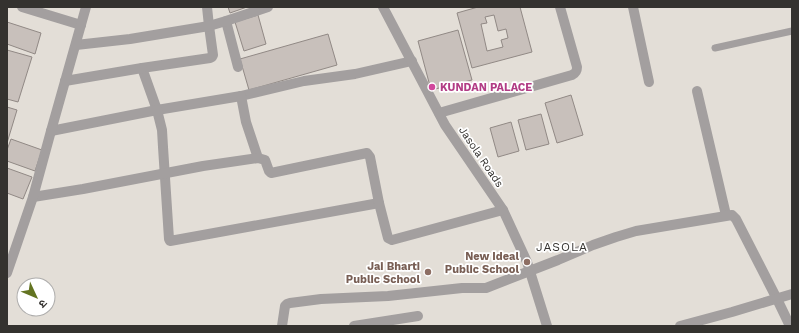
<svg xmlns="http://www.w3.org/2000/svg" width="799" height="333" font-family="'Work Sans','Noto Sans Devanagari',sans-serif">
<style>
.building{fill:#c8c0bb;stroke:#918985;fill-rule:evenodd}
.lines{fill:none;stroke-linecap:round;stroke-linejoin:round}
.service{stroke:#a39f9f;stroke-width:7}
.minor{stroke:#a39f9f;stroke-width:10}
.hotel-dot{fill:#d1479c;stroke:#fff;stroke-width:1.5}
.education-dot{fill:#8d6e63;stroke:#fff;stroke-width:1.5}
.labels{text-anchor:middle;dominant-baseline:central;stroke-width:3.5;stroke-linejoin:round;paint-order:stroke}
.hotel-label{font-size:11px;font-weight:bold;fill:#b23c85;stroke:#fff;text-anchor:start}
.street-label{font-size:11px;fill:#34322f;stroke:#fff}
.education-label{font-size:11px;font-weight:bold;fill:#785e54;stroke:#fff;text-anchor:end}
.neighbourhood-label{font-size:12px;letter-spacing:1px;fill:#34322f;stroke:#fff}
</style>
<rect width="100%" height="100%" fill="#e3ded7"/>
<g class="building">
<path d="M228,7h19l-17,6z"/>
<path d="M478,7h42l12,45 -60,16 -15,-55zM494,15l4,16 8,-2 2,9 -7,2 2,7 -16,4 -6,-27 6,-1 -2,-6z"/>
<path d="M258,15l8,29 -22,7 -9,-29z"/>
<path d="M7,22l34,11 -6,21 -28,-10z"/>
<path d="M458,30l14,50 -41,10 -13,-49z"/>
<path d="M328,34l9,31 -88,25 -9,-31z"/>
<path d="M7,50l25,7 -14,45 -11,-3z"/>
<path d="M571,95l12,40 -26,8 -12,-40z"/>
<path d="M7,107l10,3 -10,33z"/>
<path d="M541,114l8,30 -23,6 -8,-30z"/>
<path d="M511,122l8,29 -21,6 -8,-29z"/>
<path d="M11,139l31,11 -7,21 -28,-10v-11z"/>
<path d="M7,168l25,9 -9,22 -16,-6z"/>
</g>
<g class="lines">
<path class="service" d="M715,48l77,-17"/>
<g class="minor">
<path d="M22,7l59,18"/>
<path d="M207,7l2,19 4,29 -1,2 -2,1 -68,10 15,42 84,-14 63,-15 51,-7 57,-13"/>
<path d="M383,7l62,118 58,85 24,52 20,64"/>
<path d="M633,7l16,75"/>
<path d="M226,21l12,46"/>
<path d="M76,45l54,-6 79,-13 17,-5 42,-14"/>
<path d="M65,81l77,-13"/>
<path d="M697,91l29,124"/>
<path d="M241,96l5,26 12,36"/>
<path d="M439,113l133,-38c4,-2 5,-4 5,-8l-17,-60"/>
<path d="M51,131l106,-21 5,20 1,17 6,92 1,2 209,-38"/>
<path d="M33,197l50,-8 120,-23 55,-8 7,2 4,11 2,2 96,-20 3,4 9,46 9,35 4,2 111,-30"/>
<path d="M7,273l26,-76 18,-66 35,-124"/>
<path d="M282,326l3,-20 2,-2 3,-1 31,-4 67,-3 74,-8h24l72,-28 35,-15 23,-8 20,-6 96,-16 4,4 41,80 13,27"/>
<path d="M354,326l64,-10"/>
<path d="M680,326l52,-14 60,-18"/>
</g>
</g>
<circle class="hotel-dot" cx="432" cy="87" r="4"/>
<g class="education-dot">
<circle cx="527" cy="262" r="4"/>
<circle cx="428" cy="272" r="4"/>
</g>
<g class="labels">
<g class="hotel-label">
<text x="440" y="87">KUNDAN PALACE</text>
</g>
<g class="street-label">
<text transform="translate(481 157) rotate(56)">Jasola Roads</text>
</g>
<g class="education-label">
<text x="519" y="256">New Ideal<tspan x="519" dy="13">Public School</tspan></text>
<text x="420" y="266">Jai Bharti<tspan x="420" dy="13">Public School</tspan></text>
</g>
<g class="neighbourhood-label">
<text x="562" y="247">JASOLA</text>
</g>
</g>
<rect width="799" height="333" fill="none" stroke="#34322f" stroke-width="16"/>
<g transform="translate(36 297) rotate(134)"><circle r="19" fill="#ffffff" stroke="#aeadac"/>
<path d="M0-3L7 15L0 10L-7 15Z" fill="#637421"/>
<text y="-6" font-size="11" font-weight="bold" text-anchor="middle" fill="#34322f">उ</text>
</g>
</svg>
